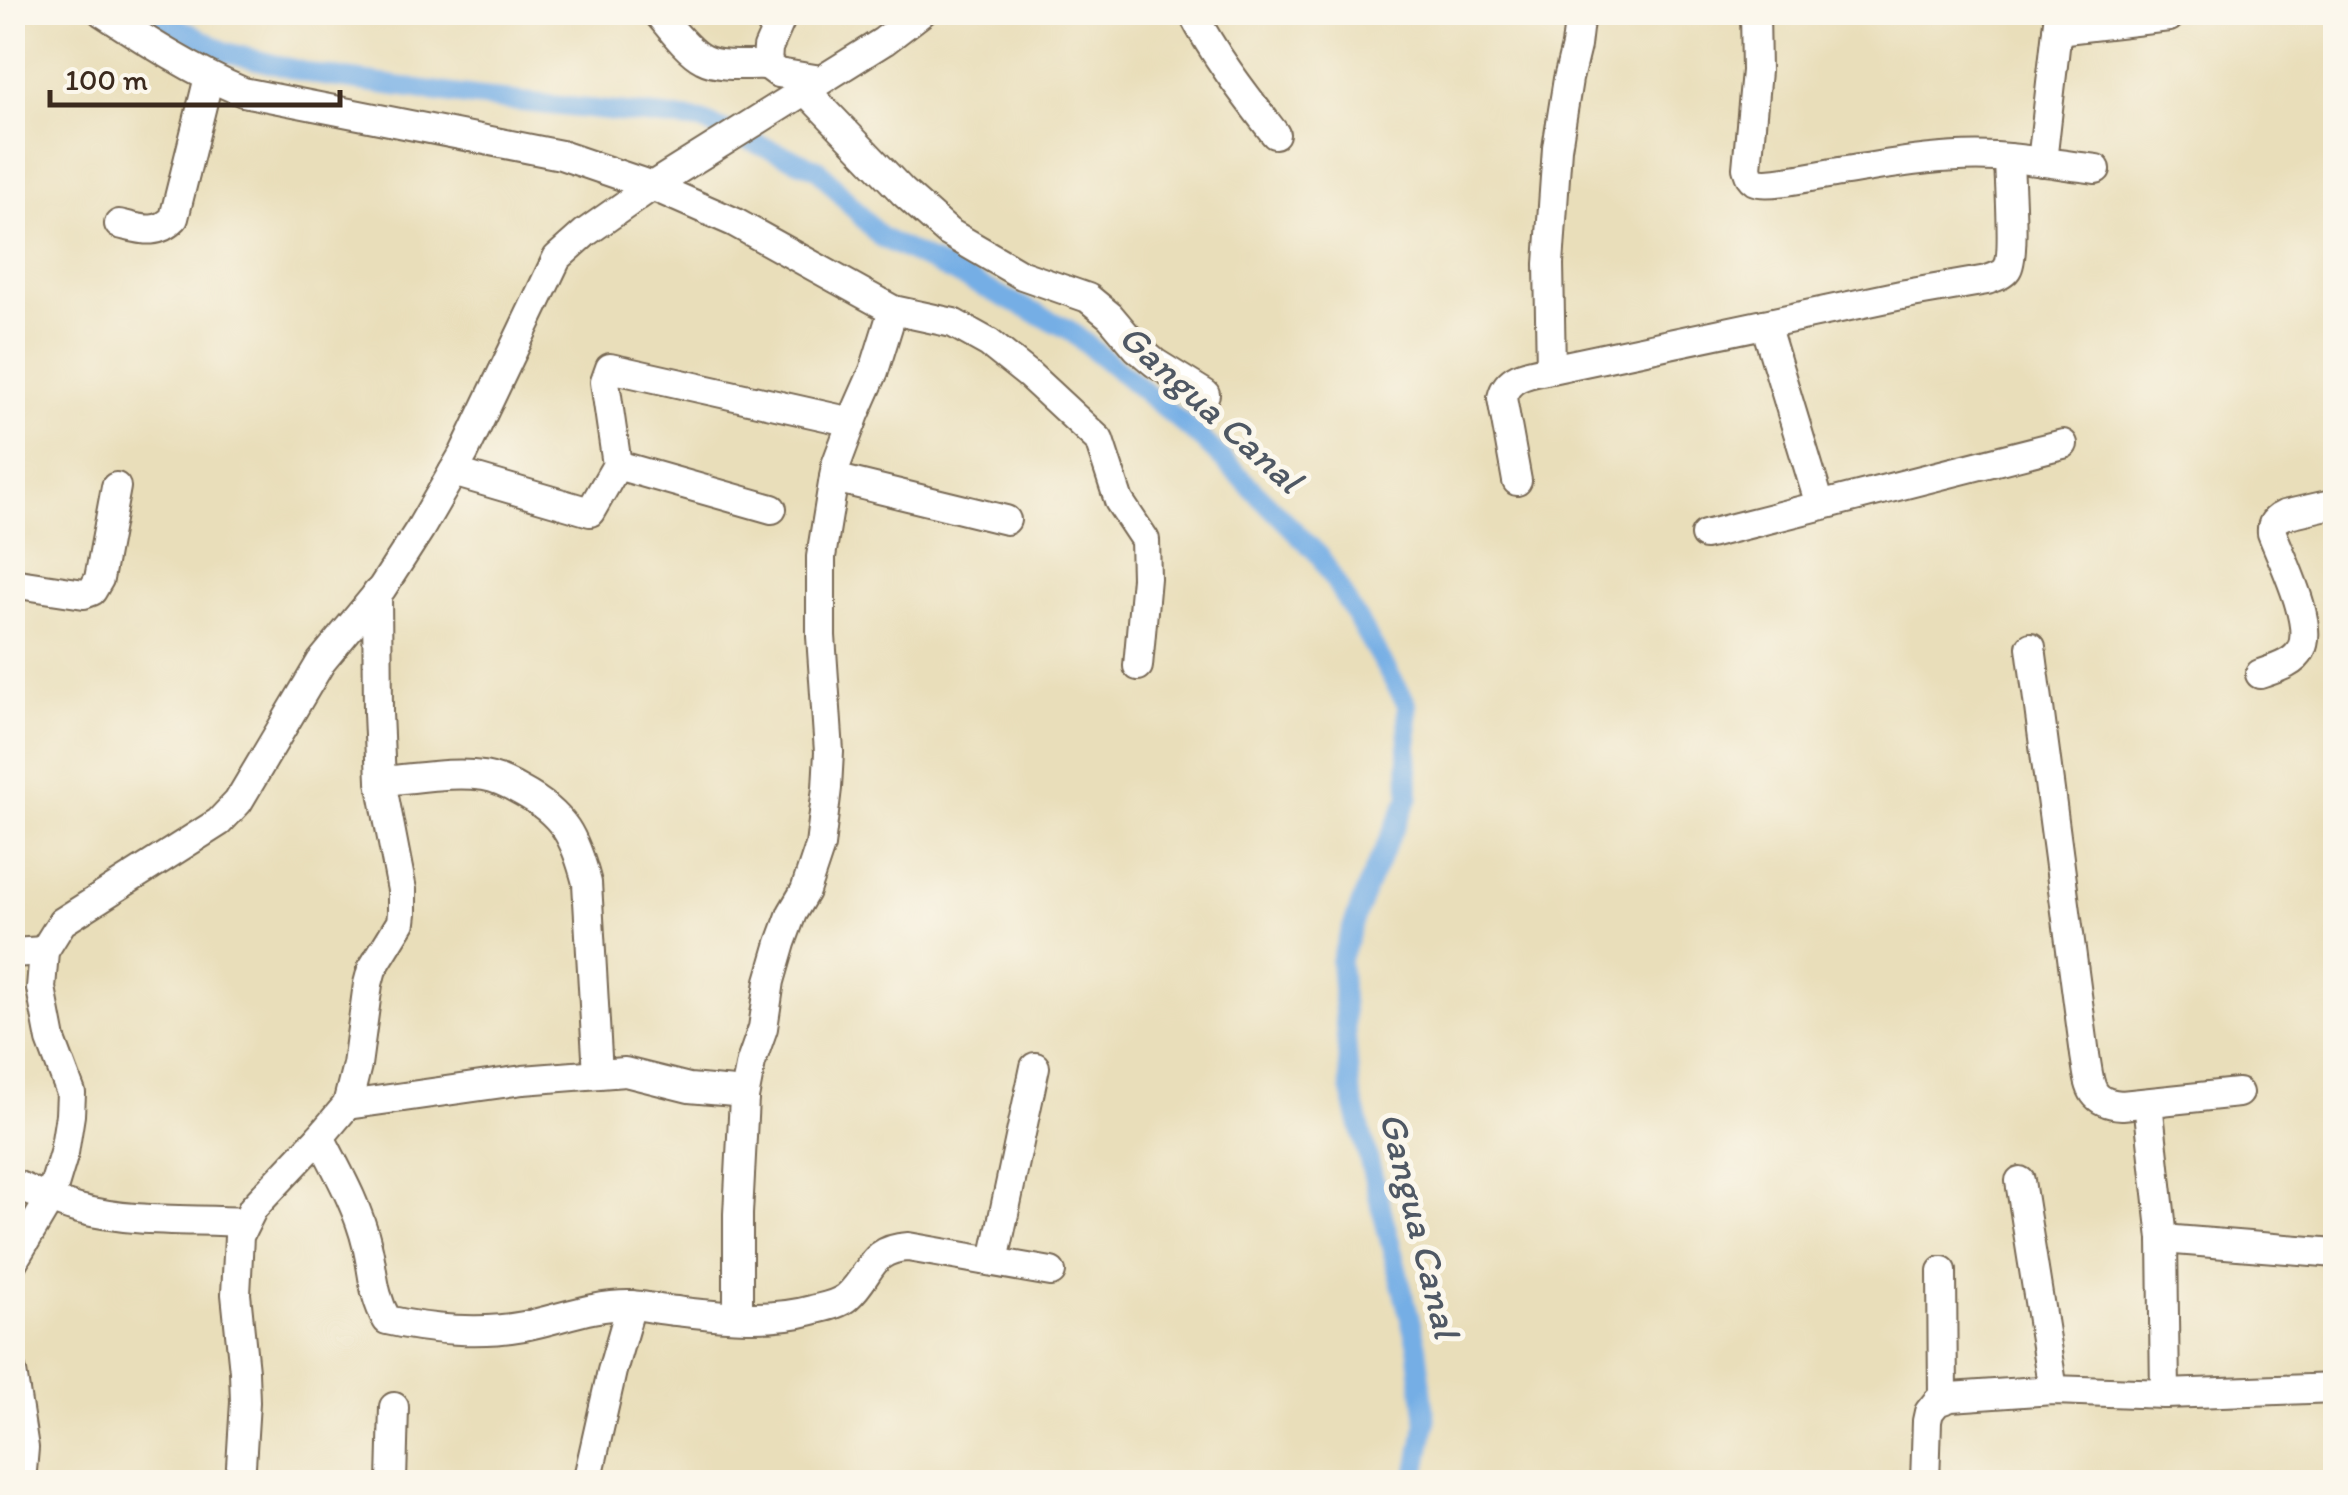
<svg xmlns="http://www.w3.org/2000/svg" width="2348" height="1495" font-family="Itim,sans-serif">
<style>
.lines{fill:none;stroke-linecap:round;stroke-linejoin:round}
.canal{stroke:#75aee5;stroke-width:20}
.minor-casing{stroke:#786955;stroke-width:32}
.minor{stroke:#fff;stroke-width:28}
.labels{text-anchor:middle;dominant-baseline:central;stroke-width:10;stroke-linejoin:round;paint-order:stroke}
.water-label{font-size:38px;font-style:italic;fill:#4f5864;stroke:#fbf7ec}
</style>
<rect width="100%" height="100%" fill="#fbf7ec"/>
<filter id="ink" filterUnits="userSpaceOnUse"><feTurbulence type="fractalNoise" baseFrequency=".01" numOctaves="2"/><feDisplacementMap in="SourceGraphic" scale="20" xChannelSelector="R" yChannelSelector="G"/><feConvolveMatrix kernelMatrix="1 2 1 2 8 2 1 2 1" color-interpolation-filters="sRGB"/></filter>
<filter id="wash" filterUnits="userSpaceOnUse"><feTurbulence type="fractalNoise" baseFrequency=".0048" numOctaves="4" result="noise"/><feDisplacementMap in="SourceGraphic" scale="40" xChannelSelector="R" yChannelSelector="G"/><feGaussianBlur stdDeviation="2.25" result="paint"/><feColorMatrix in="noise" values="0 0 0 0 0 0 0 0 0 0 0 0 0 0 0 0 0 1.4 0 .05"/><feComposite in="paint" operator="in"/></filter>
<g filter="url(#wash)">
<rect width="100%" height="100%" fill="#e9deba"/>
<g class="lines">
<path class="canal" d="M149,12l77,40 91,23 158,22 226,24 117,48 62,68 188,92 135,111 117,116 87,148 2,93 -40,85 -29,79 10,127 67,258 9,76 -11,60"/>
</g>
</g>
<g filter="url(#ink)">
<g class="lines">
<g class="minor-casing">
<g id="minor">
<path d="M102,12c46,30 91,59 141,80l318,63 91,31 82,36 159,88 60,13 36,20 40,32 70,65 20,61 26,39 1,38 -8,88"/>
<path d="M657,12c12,14 30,39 46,47 17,9 45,5 64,6"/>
<path d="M784,12l-16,36 -1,17 11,8 43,7"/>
<path d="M1192,12c23,45 53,83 83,122"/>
<path d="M1755,12l1,59 -9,97c2,6 2,9 8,13 12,6 69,-7 85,-9 51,-8 104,-18 156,-15 33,2 67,8 100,12"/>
<path d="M2057,30l112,-13v-5"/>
<path d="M805,90l98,102 45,40 74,43 66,23 22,18 27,32 18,15 50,31"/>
<path d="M2042,162l17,-150"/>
<path d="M119,224c22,5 38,12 55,-6l35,-141"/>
<path d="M1765,324l55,181"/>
<path d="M1551,369l-2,-105 8,-116 11,-69 8,-33 4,-34"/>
<path d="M617,465l155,44"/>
<path d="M453,472l137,40 27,-47 -12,-83 5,-14 242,54"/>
<path d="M834,478l172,42"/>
<path d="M1517,481l-15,-83c5,-23 29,-25 49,-29l355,-75 81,-14c6,-2 16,-5 20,-11 9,-13 2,-91 2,-111"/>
<path d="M1705,535l358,-91"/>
<path d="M12,583l72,11 8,-3 7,-12 17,-92"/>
<path d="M2031,647l54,408c5,29 3,48 37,50l116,-12"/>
<path d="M2260,674c14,-5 34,-10 41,-24 14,-26 -19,-90 -29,-117 -1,-10 3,-14 12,-18l52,-12"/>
<path d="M381,781c33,-2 70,-10 103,-5 13,2 25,8 37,15 43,23 54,46 66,92l11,191"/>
<path d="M12,953l32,-2"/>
<path d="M2148,1103l15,136"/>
<path d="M347,1105l176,-25 102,-8 64,16 45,4 10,6"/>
<path d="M320,1137c18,35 38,70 47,108 7,28 5,48 20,75 43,10 94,14 137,6 35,-7 68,-21 105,-21 13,0 25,4 38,5 46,5 99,13 145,0 11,-3 26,-5 35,-13 25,-22 21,-48 61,-50l143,25"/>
<path d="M2020,1181l33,209"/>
<path d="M12,1183c22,9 44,20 67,26 54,14 110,10 165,13"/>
<path d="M994,1261l41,-194"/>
<path d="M12,1263l38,-64 14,-46 6,-38 1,-22 -20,-53 -10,-52 3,-37 18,-29 157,-100 19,-20 83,-140 61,-74 38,-59 44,-76 93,-195 28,-25 67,-47 232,-145 38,-29"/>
<path d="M1942,1271l1,128"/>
<path d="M738,1315v-101l6,-116 7,-36 12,-34 7,-47 11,-38 11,-30 13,-22 15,-45 7,-58 2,-36 -8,-116v-79l15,-92 19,-51 19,-43 19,-61"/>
<path d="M12,1372l12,76 -3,34"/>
<path d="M2165,1394l171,-6"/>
<path d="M240,1482l5,-80 -1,-31 -8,-77 3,-58 14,-28 67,-71 27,-32 10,-40 11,-81 4,-15 29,-47 1,-9v-23l-21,-109 -3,-68 -1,-120"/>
<path d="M392,1482l2,-75"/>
<path d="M587,1482l25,-111 19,-66"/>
<path d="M1925,1482l2,-61 2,-9 8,-10 14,-5 102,-7 112,4 -2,-155 173,14"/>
</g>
</g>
<use href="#minor" class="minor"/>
</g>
</g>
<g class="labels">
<g class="water-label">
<text transform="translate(1211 408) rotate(42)">Gangua Canal</text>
<text transform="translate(1420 1225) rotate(76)">Gangua Canal</text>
</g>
</g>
<rect width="2348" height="1495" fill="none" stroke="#fbf7ec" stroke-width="50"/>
<path d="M50 90v15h290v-15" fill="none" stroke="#3b2a1e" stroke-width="5"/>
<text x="65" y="90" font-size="30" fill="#3b2a1e" stroke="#fbf7ec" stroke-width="8" paint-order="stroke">100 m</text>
</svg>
